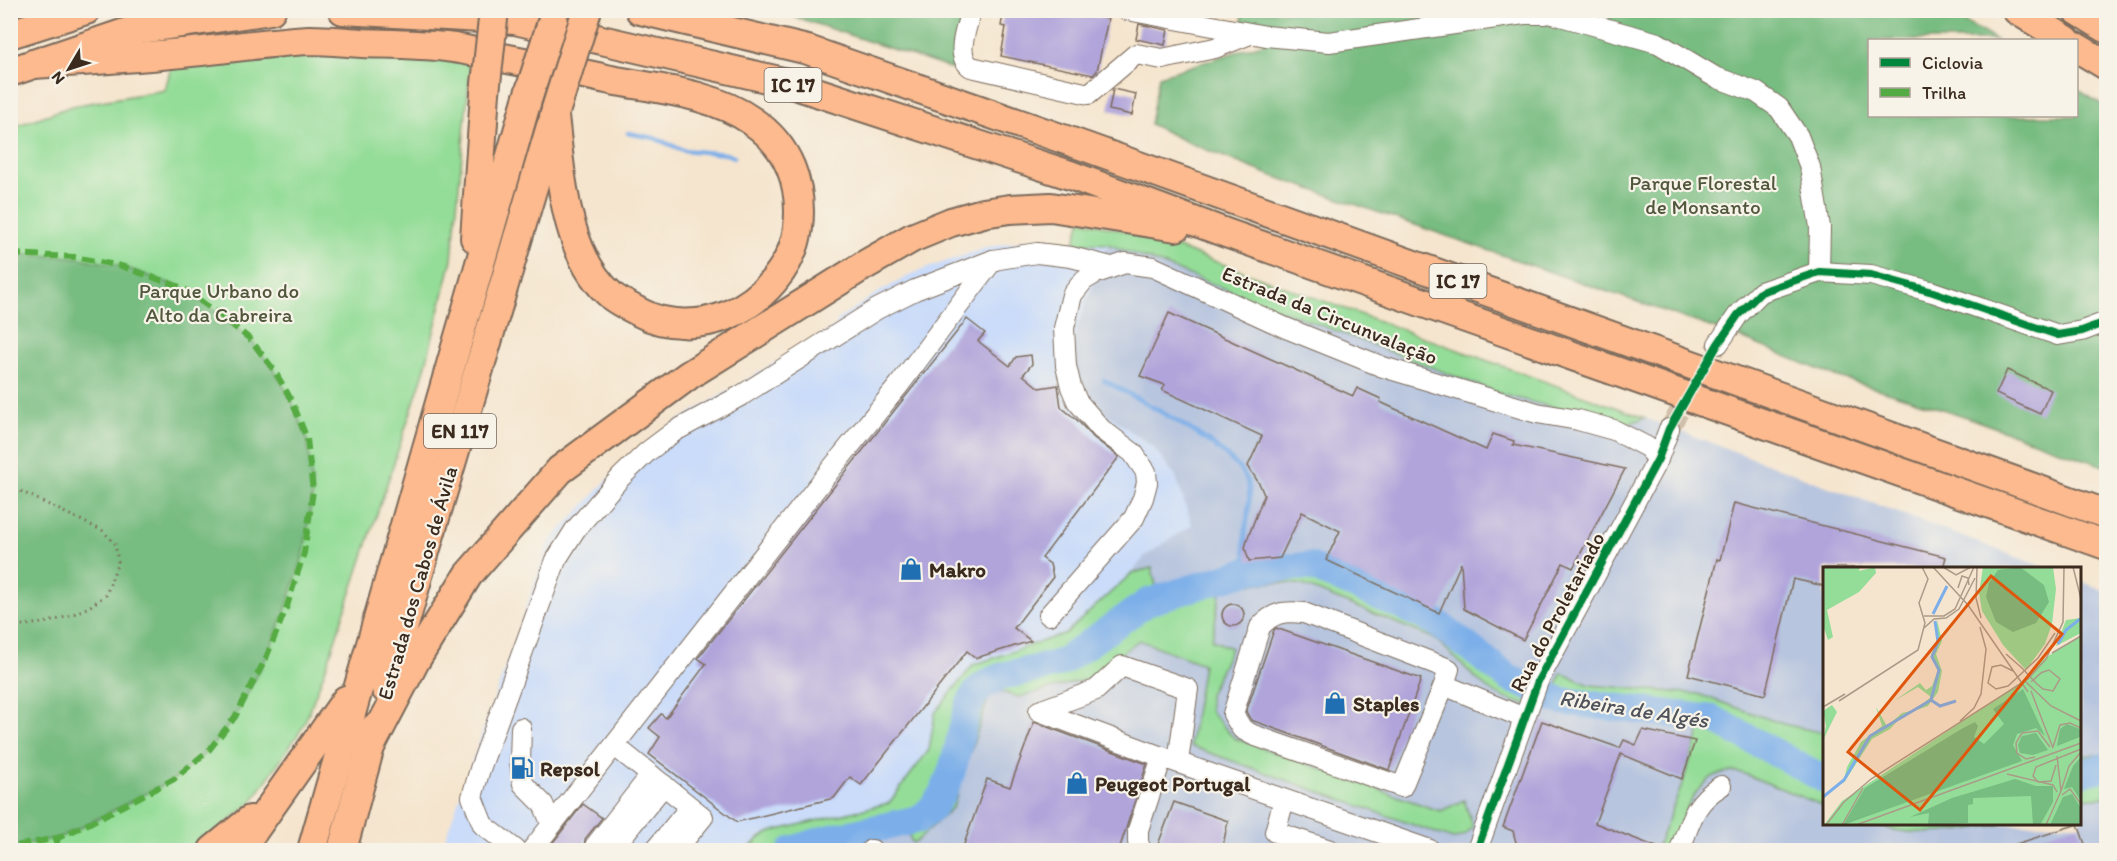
<svg xmlns="http://www.w3.org/2000/svg" width="2117" height="861" font-family="Itim,sans-serif">
<style>
.built{fill:#cadcf9}
.industrial{fill:#b7c5de}
.green{fill:#94dd98;stroke:#68845b;stroke-width:1.5}
.forest{fill:#77bc80;stroke:#59734f;stroke-width:1.5}
.lines{fill:none;stroke-linecap:round;stroke-linejoin:round}
.stream{stroke:#7cafe9;stroke-width:4.5}
.river{stroke:#7cafe9;stroke-width:28}
.building{fill:#b0a4da}
.minor-tunnel{stroke:#d0c0ab;stroke-width:20;stroke-dasharray:20 10;stroke-linecap:butt}
.minor-casing{stroke:#7c6b5c;stroke-width:22}
.highway-casing{stroke:#7c6b5c;stroke-width:32}
.path{stroke:#7c6b5c;stroke-width:3;stroke-dasharray:1.5 4.5;stroke-linecap:butt}
.minor{stroke:#fff;stroke-width:20}
.highway{stroke:#fcba8e;stroke-width:28}
.highway-bridge-casing{stroke:#7c6b5c;stroke-width:32;stroke-linecap:butt}
.highway-bridge{stroke:#fcba8e;stroke-width:28}
.quiet{stroke:#55ab43;stroke-width:6;stroke-dasharray:12 6;stroke-linecap:butt}
.cycleway-casing{stroke:#f7f3e8;stroke-width:11}
.cycleway{stroke:#00873e;stroke-width:8}
.labels{text-anchor:middle;dominant-baseline:central;stroke-width:4.5;stroke-linejoin:round;paint-order:stroke}
.shield{fill:#f7f3e8;stroke:#73665b;stroke-width:1.5}
.shield-label{font-size:20px;font-weight:bold;fill:#3b2a1e}
.park-label{font-size:21px;fill:#51573c;stroke:#f7f3e8}
.street-label{font-size:21px;fill:#3b2a1e;stroke:#f7f3e8}
.poi-label{font-size:21px;font-weight:bold;fill:#3b2a1e;stroke:#f7f3e8;text-anchor:start}
.water-label{font-size:22px;font-style:italic;fill:#4e525b;stroke:#f7f3e8}
.inset-river{fill:none;stroke:#7cafe9;stroke-width:3}
.inset-road{fill:none;stroke:#ab9a88;stroke-width:1.5}
.view{fill:#df570d;fill-opacity:0.15;stroke:#df570d;stroke-width:3}
.inset-edge{fill:none;stroke:#3b2a1e;stroke-width:3}
</style>
<rect width="100%" height="100%" fill="#f7f3e8"/>
<filter id="ink" filterUnits="userSpaceOnUse"><feTurbulence type="fractalNoise" baseFrequency=".0167" numOctaves="2"/><feDisplacementMap in="SourceGraphic" scale="12" xChannelSelector="R" yChannelSelector="G"/><feConvolveMatrix kernelMatrix="1 2 1 2 8 2 1 2 1" color-interpolation-filters="sRGB"/></filter>
<filter id="wash" filterUnits="userSpaceOnUse"><feTurbulence type="fractalNoise" baseFrequency=".008" numOctaves="4" result="noise"/><feDisplacementMap in="SourceGraphic" scale="24" xChannelSelector="R" yChannelSelector="G"/><feGaussianBlur stdDeviation="1.35" result="paint"/><feColorMatrix in="noise" values="0 0 0 0 0 0 0 0 0 0 0 0 0 0 0 0 0 1.4 0 .05"/><feComposite in="paint" operator="in"/></filter>
<g filter="url(#wash)">
<rect width="100%" height="100%" fill="#f5e5ce"/>
<path class="built" d="M1027,240l81,4 -13,39 -7,13v104l66,47 22,30 17,48 -48,31 -13,17 -66,60 -14,5 -117,75 -6,37 -40,53 -115,28 -14,6 -7,6 -4,7h-308l108,-308 79,-84 33,-27 177,-106 -2,-4 39,-27 41,-22 72,-25z"/>
<path class="industrial" d="M1108,244l396,151 129,28 12,-5 401,150h-222v256h256v-243l26,10v259h-1357l4,-7 7,-6 14,-6 115,-28 40,-53 6,-37 38,-48 93,-32 66,-60 13,-17 47,-31 -16,-48 -22,-29 -66,-48 -10,-22 -5,-20 2,-24z"/>
<g class="green">
<path d="M314,55l157,5 -19,199 -28,113 -97,293 -24,62 -52,76 -57,47h-183l-1,-722 62,-22 93,-16 6,-23z"/>
<path d="M1081,220l64,16 500,182 -21,7 -120,-30 -396,-151 -34,-1z"/>
<path d="M1315,556l133,62 78,64 29,10 6,-19 29,12 108,9 85,30 41,9v73l-82,-33c-44,-11 -60,47 -73,77h-13l26,-65 18,-55 -110,-13 -1,-5c-34,-3 -73,-3 -102,-24 -18,-14 -34,-35 -54,-50l-130,-53c-23,-4 -63,-4 -83,8l-8,47 19,8 -22,47 1,16 24,27 194,69 13,4 23,-11 9,27 -8,8 -12,4 -263,-93 13,-82 -64,-24 -52,39 -68,18 -28,-8 -38,118 -36,34 -5,2 -4,-10 -32,9 -48,8h-79c6,-11 14,-14 25,-19l115,-28 40,-53 6,-37 38,-48 93,-32 66,-60 20,-5 4,18 81,-19 -1,-4z"/>
<path d="M2106,754v43l-26,2v-43z"/>
<path d="M1871,824h131c-42,7 -90,15 -131,0z"/>
</g>
<g class="forest">
<path d="M777,11h187l-12,58z"/>
<path d="M1243,11h703l50,29h-126v76h206l1,-27 29,18v360l-151,-54 -123,-38 -93,-38 -472,-163 -80,-32 -37,-18 9,-48 106,-33 -23,-21z"/>
<path d="M10,254l64,3 47,9 62,22 38,28 29,23 24,31 18,31 15,38 6,52 -9,62 -17,53 -21,52 -31,59 -26,33 -35,29 -90,47 -26,12 -47,9z"/>
</g>
<g class="lines">
<g class="stream">
<path d="M628,133l26,5 29,12 43,4 8,3"/>
<path d="M1104,380c32,19 141,71 145,108 3,32 -12,50 1,82"/>
</g>
<g class="river">
<path d="M2080,773l26,-6"/>
<path d="M792,850l31,-10 96,-21c32,-21 36,-62 45,-97 4,-13 7,-27 19,-36 21,-16 54,-14 79,-24l86,-60 102,-32 60,-4 124,55 75,57 52,23 152,18 111,60"/>
</g>
</g>
<g id="blocks">
<g class="building">
<path d="M1004,10h63l41,9 -11,52 -4,4 -92,-19 5,-29 -5,-1z"/>
<path d="M1139,24l29,6 -3,15 -29,-6z"/>
<path d="M1113,89l23,5 -4,21 -23,-5z"/>
<path d="M1169,313l184,83 4,-8 24,11 -1,3 106,48 7,-16 21,7 -1,4 112,24 -52,99 -10,-5 -40,77 -59,-31 -3,-46 -22,50 -113,-53 14,-29 -38,-19 -22,46 -31,3 -4,-13 2,-8 17,-45 -4,-10 -12,-19 14,-30 -100,-46 3,-5 -25,-9z"/>
<path d="M967,319l18,14 -7,8 32,25 6,-9 15,-2 1,9 -9,11 16,13 19,-3 3,22 16,13 17,18 25,19 -77,101 8,6 3,13 -39,51 17,13 -55,17 -9,-7 -106,134 -11,-8 -16,21 -97,24 -88,-68 11,-17 -11,-9 12,-14 5,4 40,-54 -8,-6z"/>
<path d="M2007,370l44,20 -11,24 -44,-20z"/>
<path d="M1734,503l212,54 -3,11h-119v18l-31,-7 -28,116 -77,-20 29,-116 3,1z"/>
<circle cx="1233" cy="615" r="11"/>
<path d="M1276,628l145,51 -32,91 -138,-50 -5,-8 28,-82z"/>
<path d="M1542,721l78,27 4,-8 12,5 7,-15 52,11 -13,38 -61,-25 -26,69 69,27h-146l-5,-19 -10,-4z"/>
<path d="M1034,722l113,42 -28,86h-157l25,-71 23,8z"/>
<path d="M1174,802l54,19 -6,29h-66z"/>
<path d="M583,804l19,14 -17,21 -1,10 -37,1z"/>
<path d="M2078,824l9,26h-82l-1,-2z"/>
</g>
</g>
</g>
<g filter="url(#ink)">
<use href="#blocks" fill-opacity="0" stroke="#7c6b5c" stroke-width="1.5"/>
<g class="lines">
<path class="minor-tunnel" d="M1669,429l49,-85"/>
<g class="minor-casing">
<g id="minor">
<path d="M971,10c-4,18 -17,45 0,57l118,27 47,-40 26,5 53,-11 35,-14"/>
<path d="M1127,10l139,26 63,6 195,-28h22"/>
<path d="M1539,10l119,33 57,34 41,15 23,16 19,28 12,31 10,60 -1,45"/>
<path d="M1718,344l20,-29 23,-23 58,-20 52,3 62,17 125,43 24,-4 24,-9"/>
<path d="M1049,615l85,-97 9,-20 4,-15 -1,-11 -13,-19 -32,-24 -24,-28 -6,-14 -5,-21 -2,-38 8,-33 12,-15 12,-7 29,-10 28,4 133,61 97,39 154,46 41,7 36,10 33,17 11,12"/>
<path d="M1444,685l5,-16 -145,-56c-20,-2 -31,-1 -44,14l-27,87 9,15 11,6 149,52 42,-102 80,33"/>
<path d="M521,728l-1,34 3,22 20,20 9,21"/>
<path d="M615,746l88,71 -27,33"/>
<path d="M1162,757l-123,-46 57,-21 26,-24 66,23 -10,73"/>
<path d="M1284,800l-9,32 55,18"/>
<path d="M516,850l-33,-25 -11,-28 8,-28 76,-209 19,-30 46,-53 26,-25 28,-21 67,-36 135,-86 38,-19 78,-30 44,-7 34,4 40,10"/>
<path d="M532,850l300,-382 67,-83 94,-125"/>
<path d="M600,850l-5,-4 56,-71"/>
<path d="M611,850l53,-65"/>
<path d="M655,850l35,-43"/>
<path d="M871,850h1"/>
<path d="M1141,850l-3,-8v-12l24,-73 268,93"/>
<path d="M1477,850l61,-169 120,-222 11,-30"/>
<path d="M1680,850c10,-28 14,-48 41,-64"/>
</g>
</g>
<g class="highway-casing">
<g id="highway">
<path d="M343,10l172,10 277,64 278,91 156,58 880,312"/>
<path d="M640,10l168,40 278,97 1020,367"/>
<path d="M2017,10l49,30"/>
<path d="M2077,10l29,18"/>
<path d="M10,34l76,-24"/>
<path d="M2076,47l30,18"/>
<path d="M33,64c50,-3 99,-6 149,-11 42,-4 85,-11 128,-13 17,0 35,2 52,3 28,1 56,1 84,4 19,2 38,7 57,11 36,7 72,14 108,22 47,9 101,13 141,41 37,25 51,64 46,107 -5,38 -35,72 -70,87 -26,11 -61,12 -87,-2 -9,-5 -20,-10 -28,-16 -49,-41 -52,-123 -59,-181"/>
<path d="M10,72l124,-42 137,-20"/>
<path d="M475,238l10,-145"/>
<path d="M386,689l38,-134 127,-429"/>
<path d="M370,747l45,-86 53,-86 92,-105 129,-95 174,-109 49,-28 39,-16 32,-9 27,-4 41,-2 125,20"/>
<path d="M213,850l37,-30"/>
<path d="M240,850l106,-150"/>
<path d="M312,850c70,-250 144,-500 215,-750"/>
<path d="M342,850l33,-122"/>
</g>
</g>
<path class="path" d="M10,486l93,45 12,13 3,18 -12,33 -17,12 -20,9 -20,6 -23,3h-16"/>
<use href="#minor" class="minor"/>
<use href="#highway" class="highway"/>
<g class="highway-bridge-casing">
<g id="highway-bridge">
<path d="M485,93l9,-83"/>
<path d="M527,100l26,-81"/>
<path d="M556,109l31,-99"/>
</g>
</g>
<use href="#highway-bridge" class="highway-bridge"/>
<g class="quiet">
<path d="M10,254l64,3 47,9 62,22 38,28 29,23 24,31 18,31 15,38 6,52 -9,62 -17,53 -21,52 -31,59 -26,33 -35,29 -90,47 -26,12 -48,9"/>
<path d="M55,850l3,-12"/>
</g>
<g class="cycleway-casing">
<path id="cycleway" d="M1477,850l61,-169 120,-222 11,-30 49,-85 20,-29 23,-23 58,-20 52,3 62,17 125,43 24,-4 24,-9"/>
</g>
<use href="#cycleway" class="cycleway"/>
</g>
</g>
<defs>
<g id="shop-bare" transform="scale(1.8)"><path d="M-5-2.5h2.3a2.7 3.5 0 0 1 5.4 0H5L5.5 6h-11ZM-1.5-2.5h3a1.5 2.3 0 0 0-3 0Z" fill="#1f6fb2" stroke="#f7f3e8" stroke-width="2.5" paint-order="stroke"/></g>
<g id="fuel-bare" transform="scale(1.8)"><path d="M-5.5-6h7V0h2V4h1.3V-2.5L3-4.5l.8-.8L6-3V5H2.5V1h-1V6h-7ZM-4.2-4.7v3.2H.2V-4.7Z" fill="#1f6fb2" stroke="#f7f3e8" stroke-width="2.5" paint-order="stroke"/></g>
</defs>
<g fill-rule="evenodd">
<use href="#shop-bare" x="911" y="569"/>
<use href="#shop-bare" x="1335" y="703"/>
<use href="#fuel-bare" x="522" y="768"/>
<use href="#shop-bare" x="1077" y="783"/>
</g>
<g class="labels">
<g class="shield">
<rect x="764.5" y="68" width="57" height="34" rx="4.5"/>
<rect x="1429.5" y="264" width="57" height="34" rx="4.5"/>
<rect x="424" y="414" width="72" height="34" rx="4.5"/>
</g>
<g class="shield-label">
<text x="793" y="85">IC 17</text>
<text x="1458" y="281">IC 17</text>
<text x="460" y="431">EN 117</text>
</g>
<g class="park-label">
<text x="1703" y="182">Parque Florestal<tspan x="1703" dy="24">de Monsanto</tspan></text>
<text x="219" y="290">Parque Urbano do<tspan x="219" dy="24">Alto da Cabreira</tspan></text>
</g>
<g class="street-label">
<text transform="translate(1330 315) rotate(22)">Estrada da Circunvalação</text>
<text transform="translate(417 583) rotate(-74)">Estrada dos Cabos de Ávila</text>
<text transform="translate(1557 612) rotate(-62)">Rua do Proletariado</text>
</g>
<g class="poi-label">
<text x="929" y="569">Makro</text>
<text x="1353" y="703">Staples</text>
<text x="540" y="768">Repsol</text>
<text x="1095" y="783">Peugeot Portugal</text>
</g>
<g class="water-label">
<text transform="translate(1634 709) rotate(9)">Ribeira de Algés</text>
</g>
</g>
<g transform="translate(1823 567)">
<rect width="258" height="258" fill="#f5e5ce"/>
<path d="M0,0h37l-1,4 16,-4 1,6 -17,19 -32,18 6,27 -5,3 -5,-15zM160,0h70l3,22 -4,35 -7,20 -19,26 -23,-25 -21,-34 -3,-18zM258,51v15l-25,13 10,-26zM114,53l5,21 -6,13 6,17 -4,21 -10,14 -25,9 -13,14 -18,10 -29,45 4,-17 14,-25 21,-16 -6,-19 11,19 15,-13 13,-3 16,-13 -13,-10 -24,14 26,-18 6,7 6,-4 6,-16 -7,-16 6,-10zM258,68v190h-257l18,-24 178,-118 25,-25zM9,138l5,7 -14,28 3,-14 -3,-15z" fill="#94dd98"/>
<path d="M197,0l24,18 5,17 -13,21 -23,9 -17,-10 -10,-25 3,-14 9,-13zM200,122l22,47 -9,-8 -19,6 -4,11 9,16 -179,64 22,-37 98,-60 12,-6 3,4 -4,11 10,7 20,-20 -11,-15zM244,157l13,5v8l-23,9 3,-17zM213,166l12,17 -15,5 -13,-2 -2,-8 4,-9zM258,190v44l-9,-14 -8,2 9,-23zM192,212l21,7h17v16l-13,23h-7l-2,-29 -58,2v6l-5,1v18l-40,2 1,-12 -19,4 42,-19zM249,227l9,14v17h-31l13,-28z" fill="#77bc80"/>
<path class="inset-river" d="M110,47l14,-28M235,77l8,-14 14,-11M108,133l9,6 16,-5M0,230l21,-17 26,-44 61,-36 8,-30 -7,-13 6,-15 -3,-21"/>
<path class="inset-road" d="M110,0l35,38 60,87M120,0l13,8 15,-8M250,0l8,32M154,1l-1,30 5,20M135,21l4,-12 6,2 1,7M101,49h20l11,-7 19,-42M101,61l10,-9 12,-1 13,-9 16,-31M229,86l29,-17M183,87l16,14 15,16 6,5 10,2 7,-12 -11,-9 -6,2 -2,1 -10,9M190,104l-12,-6 -9,2 -4,16 8,6 12,-3 30,-28 17,-25M202,114l26,25 30,15M208,124l22,57M16,134l79,-51 7,-27 -6,-20 9,-24 -6,-12M0,140l22,-13M137,154l14,-13 7,-14 5,-45 -6,-22M230,180l7,-22 10,-2 11,5M212,190l-9,2 -9,-6 -1,-10 6,-10 16,-2 12,16M233,198l-5,16 -13,1 -5,-6 3,-9 45,-18M184,207l46,11 4,7M238,224l8,-25 12,-14M239,228l8,-6 11,15M3,258l18,-23 27,-23 157,-100 18,-20 17,-37 1,-55M19,258l21,-37M33,258l225,-82M223,258l15,-34 -4,-35"/>
<path class="view" d="M168,9l71,58 -142,176 -72,-58z"/>
<rect width="258" height="258" class="inset-edge"/>
</g>
<rect width="2117" height="861" fill="none" stroke="#f7f3e8" stroke-width="36"/>
<rect x="1868" y="39" width="210" height="78" fill="#f7f3e8" stroke="#aca397" stroke-width="1.5"/>
<rect x="1880" y="58" width="30" height="9" fill="#00873e" stroke="#aca397" stroke-width="1.5"/>
<text x="1922" y="69" font-size="18" fill="#3b2a1e">Ciclovia</text>
<rect x="1880" y="88" width="30" height="9" fill="#55ab43" stroke="#aca397" stroke-width="1.5"/>
<text x="1922" y="99" font-size="18" fill="#3b2a1e">Trilha</text>
<g transform="translate(69 69) rotate(231)" stroke="#f7f3e8" stroke-width="4.5" paint-order="stroke">
<path d="M0-4.5L10 22L0 15L-10 22Z" fill="#3b2a1e"/>
<text y="-9" font-size="16" font-weight="bold" text-anchor="middle" fill="#3b2a1e">N</text>
</g>
</svg>
